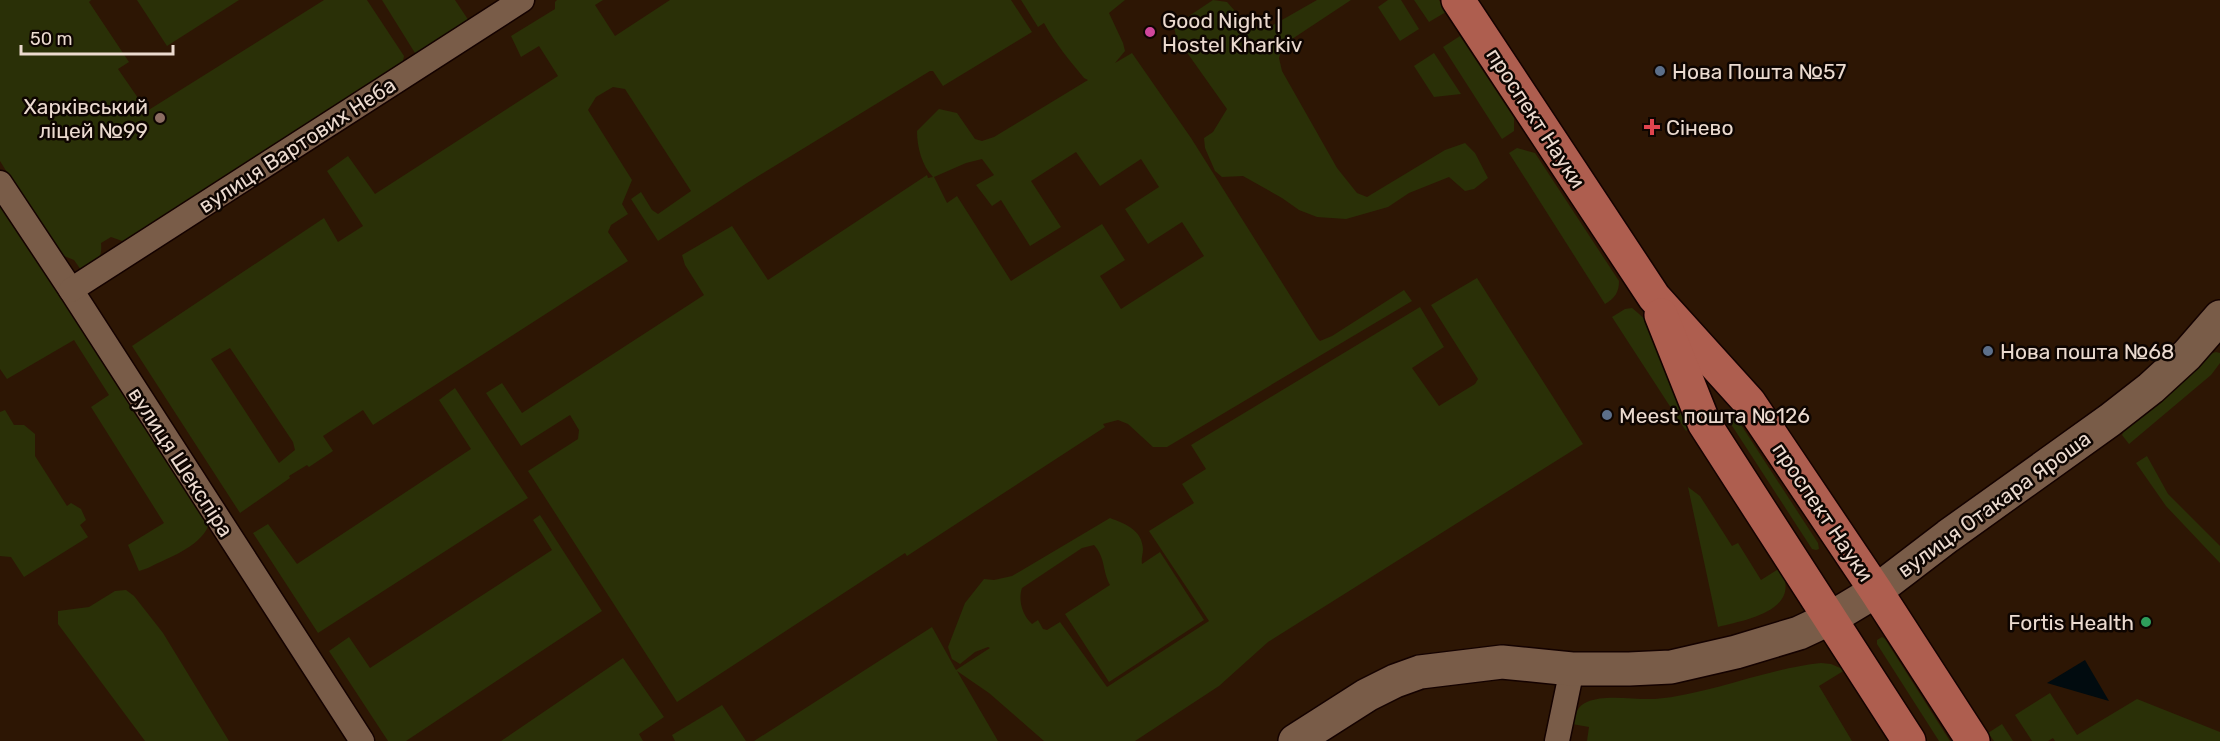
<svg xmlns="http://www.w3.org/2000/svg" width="2220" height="741" font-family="Rubik,sans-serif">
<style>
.green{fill:#2a3007;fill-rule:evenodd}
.water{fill:#010b0f}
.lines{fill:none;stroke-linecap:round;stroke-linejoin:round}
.street-casing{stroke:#140200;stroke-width:27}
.secondary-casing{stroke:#140200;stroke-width:36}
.primary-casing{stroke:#140200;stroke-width:36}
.street{stroke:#795c48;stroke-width:24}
.secondary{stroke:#795c48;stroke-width:33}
.primary{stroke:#ae5e4f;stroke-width:33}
.hotel-dot{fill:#d1479c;stroke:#0e0501;stroke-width:2}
.service-dot{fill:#5c6f8a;stroke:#0e0501;stroke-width:2}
.education-dot{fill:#8d6e63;stroke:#0e0501;stroke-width:2}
.health-dot{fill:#e0444e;stroke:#0e0501;stroke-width:2}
.leisure-dot{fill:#2e9e5b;stroke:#0e0501;stroke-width:2}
.labels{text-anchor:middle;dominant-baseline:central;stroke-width:5;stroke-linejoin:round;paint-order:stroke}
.poi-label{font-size:21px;fill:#ebdacf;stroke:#0e0501;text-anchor:start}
.street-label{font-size:21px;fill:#ebdacf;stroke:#0e0501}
</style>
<rect width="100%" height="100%" fill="#2d1604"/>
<g class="green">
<path d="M0,0h91l-2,2 40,60 -11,7 29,42 177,-111h43l37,56 -2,9 -277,177 -14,-5 -10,6c2,18 -7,19 -20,27l-7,-10 -10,-4 -20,-24 -44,-71z"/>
<path d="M137,0h102l-72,46z"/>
<path d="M382,0h73l14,21 -49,32h-5z"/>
<path d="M557,0h46l-8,5 20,31 55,-36h341l21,32 -89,54 -10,-15h-3l-183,112 -89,58 -27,-42 10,-7 11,18 6,4 33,-23 -66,-102 -12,-2 -17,10 -8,13 44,70 -10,24 6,10 -17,11 -3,7 20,29 -255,164 -10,-15 -40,26 10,15 -24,16 -2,-2 -18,11 1,2 -50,35 -108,-167 192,-128 14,24 25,-16 -36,-55 21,-15 27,38 183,-118 -19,-30 -18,11 -10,-21 44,-27v-7zM230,348l63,94 2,8 -16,13 -68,-104z"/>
<path d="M1021,0h104l-16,13 14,30 2,8 -10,12 17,-10 59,85 126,200 3,3 12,-5 72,-46 8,11 -245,146h-14l-25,-23 -10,-4 -15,4 2,3 -198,129 -2,-3 -228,149 -149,-231 50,-32 1,-9 -9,-15 -49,31 -35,-53 16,-10 20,30 182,-118 -19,-30 -3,-10 50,-29 36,54 159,-105 1,3 5,-1c-11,-11 -16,-30 -16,-46l22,-22 18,4 18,26 7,2 12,-4 94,-57 -4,-2c-14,-17 -29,-35 -40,-55l-6,4zM1076,152l24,34 41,-27 18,28 -34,22 23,35 34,-22 22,34 -83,53 -21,-33 25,-16 -23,-36 -91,57 -54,-85 -10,7 -13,-26 32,-14 16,-4 12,16 -18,10 16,21 9,-6 29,46 31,-19 -30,-46z"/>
<path d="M1213,0l14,2 16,18 11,6 14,2 49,-28h34l-68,45 -4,13 3,13 55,97 20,25 10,4 78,-47 20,-7 10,10 13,25 -14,11 -9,2 -16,-14 -40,16 -21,14 -42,12 -29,-2 -18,-7 -17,-12 -39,-22 -21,1 -7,-6 -10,-23 -1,-10 9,-6 14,-23 -51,-72 -2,-11z"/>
<path d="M1388,0h13l18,29 -19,12 -22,-34z"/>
<path d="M1414,0h25l7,12 -17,10z"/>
<path d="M1460,36l54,82v13l-12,8 -59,-92z"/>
<path d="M1434,53l27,41 -27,3 -20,-31z"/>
<path d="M1517,148l18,5 84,128c0,11 -4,17 -14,23l-96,-151z"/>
<path d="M0,190l210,331c-6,25 -41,36 -62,47l-9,3 -11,-26 36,-22 -73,-116 18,-12 -35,-55 -67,39 -7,-10z"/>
<path d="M1477,278l106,166 -315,198 -49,44 -84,55h-91l-55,-48 -32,-22 41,70h-244l178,-114 24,43 34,-22 -2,-1 -13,5 -15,12 -8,-5 -4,-12 17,-44 19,-24 10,1 18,-4 98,-58c16,6 32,12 33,31 0,5 -2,9 -1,15l18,-12 44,68 -95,62 -44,-68 45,-29c-8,-15 -4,-26 -16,-40l-12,3 -60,40c-4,12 0,27 10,36l6,-4 5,9 4,1 13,-8 47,65 102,-66 -60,-90 45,-28 -12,-19 24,-15 -15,-24 229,-138 24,40 -32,21 27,38 36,-22 3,-5 -47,-74z"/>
<path d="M1632,308c35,26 48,77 64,116l-10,7 -74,-114 13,-8z"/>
<path d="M2216,352l4,1v10l-9,12 -82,69 -7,-9 2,-4 28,-23 58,-54z"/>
<path d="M455,388l73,110 -210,135 -65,-100 15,-9 29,40 174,-115 -32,-49z"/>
<path d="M5,410l9,15h10l11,9v22l32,50 4,-3 10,6 5,11 -6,5 8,12 -64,40 -13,-20 -11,-1v-144z"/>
<path d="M1729,411l5,3 84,129 1,6 -3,1 -4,-1 -85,-131 -1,-6z"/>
<path d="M2147,456l21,38 52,52v17l-54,-57 -30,-43z"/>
<path d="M1688,487l12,9 32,50 6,-3 23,37 19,-12c24,43 -35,52 -62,59z"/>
<path d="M540,515l62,96 -196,130h-18l-59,-90 20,-14 21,31 182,-118 -19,-30z"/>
<path d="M126,590l8,6 29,37 66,108h-84l-87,-117v-13l31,-4 26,-16z"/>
<path d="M1882,637l3,2 65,102h-11l-62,-97v-4z"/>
<path d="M623,658l41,59 -25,17 4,7h-142z"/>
<path d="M1821,663l10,1 14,6 -26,16 33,55h-265l2,-14 -17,-3c3,-9 5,-18 15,-22 18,-8 48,-2 68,-3 56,-5 109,-30 166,-36z"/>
<path d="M2050,693l27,42 60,-36 83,33v9h-165l-2,-3 -5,3h-16l-17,-26z"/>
<path d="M722,705l24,36h-71l-3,-6z"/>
<path d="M2002,724l11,17h-19l-6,-8z"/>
</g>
<path class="water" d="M2085,660l24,41 -62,-18z"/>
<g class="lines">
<g class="street-casing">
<g id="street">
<path d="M0,183l71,107 291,451"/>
<path d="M71,290l451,-290"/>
<path d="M1557,741l15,-72"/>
</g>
</g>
<g class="secondary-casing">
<path id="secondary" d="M1295,741l72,-46 28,-14 25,-9 82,-10 70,7h57l42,-2 65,-15 63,-19 32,-15 45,-27 72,-55 162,-116 41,-32 36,-33 33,-38"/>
</g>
<g class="primary-casing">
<g id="primary">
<path d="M1458,0l196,297 95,105 127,189 97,150"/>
<path d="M1661,315l43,108 205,318"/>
</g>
</g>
<use href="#street" class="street"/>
<use href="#secondary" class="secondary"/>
<use href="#primary" class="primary"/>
</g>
<circle class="hotel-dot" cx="1150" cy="32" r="6"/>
<g class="service-dot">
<circle cx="1660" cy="71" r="6"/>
<circle cx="1988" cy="351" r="6"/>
<circle cx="1607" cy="415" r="6"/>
</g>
<circle class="education-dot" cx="160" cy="118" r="6"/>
<path class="health-dot" d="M1649 118h6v6h6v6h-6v6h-6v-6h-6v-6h6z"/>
<circle class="leisure-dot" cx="2146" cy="622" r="6"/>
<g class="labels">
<g class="poi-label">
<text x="1162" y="20">Good Night |<tspan x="1162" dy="24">Hostel Kharkiv</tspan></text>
<text x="1672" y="71">Нова Пошта №57</text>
<text x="148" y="106" text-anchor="end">Харківський<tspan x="148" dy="24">ліцей №99</tspan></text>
<text x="1666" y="127">Сінево</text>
<text x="2000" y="351">Нова пошта №68</text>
<text x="1619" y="415">Meest пошта №126</text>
<text x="2134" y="622" text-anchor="end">Fortis Health</text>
</g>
<g class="street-label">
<text transform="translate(1536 118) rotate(57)">проспект Науки</text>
<text transform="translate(297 145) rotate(-33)">вулиця Вартових Неба</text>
<text transform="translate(181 462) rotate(57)">вулиця Шекспіра</text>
<text transform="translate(1994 504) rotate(-36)">вулиця Отакара Яроша</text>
<text transform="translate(1823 512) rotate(56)">проспект Науки</text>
</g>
</g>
<path d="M21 45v9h152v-9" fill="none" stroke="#ebdacf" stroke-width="3"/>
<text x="30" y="45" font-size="18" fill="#ebdacf" stroke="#0e0501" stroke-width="4.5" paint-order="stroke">50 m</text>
</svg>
